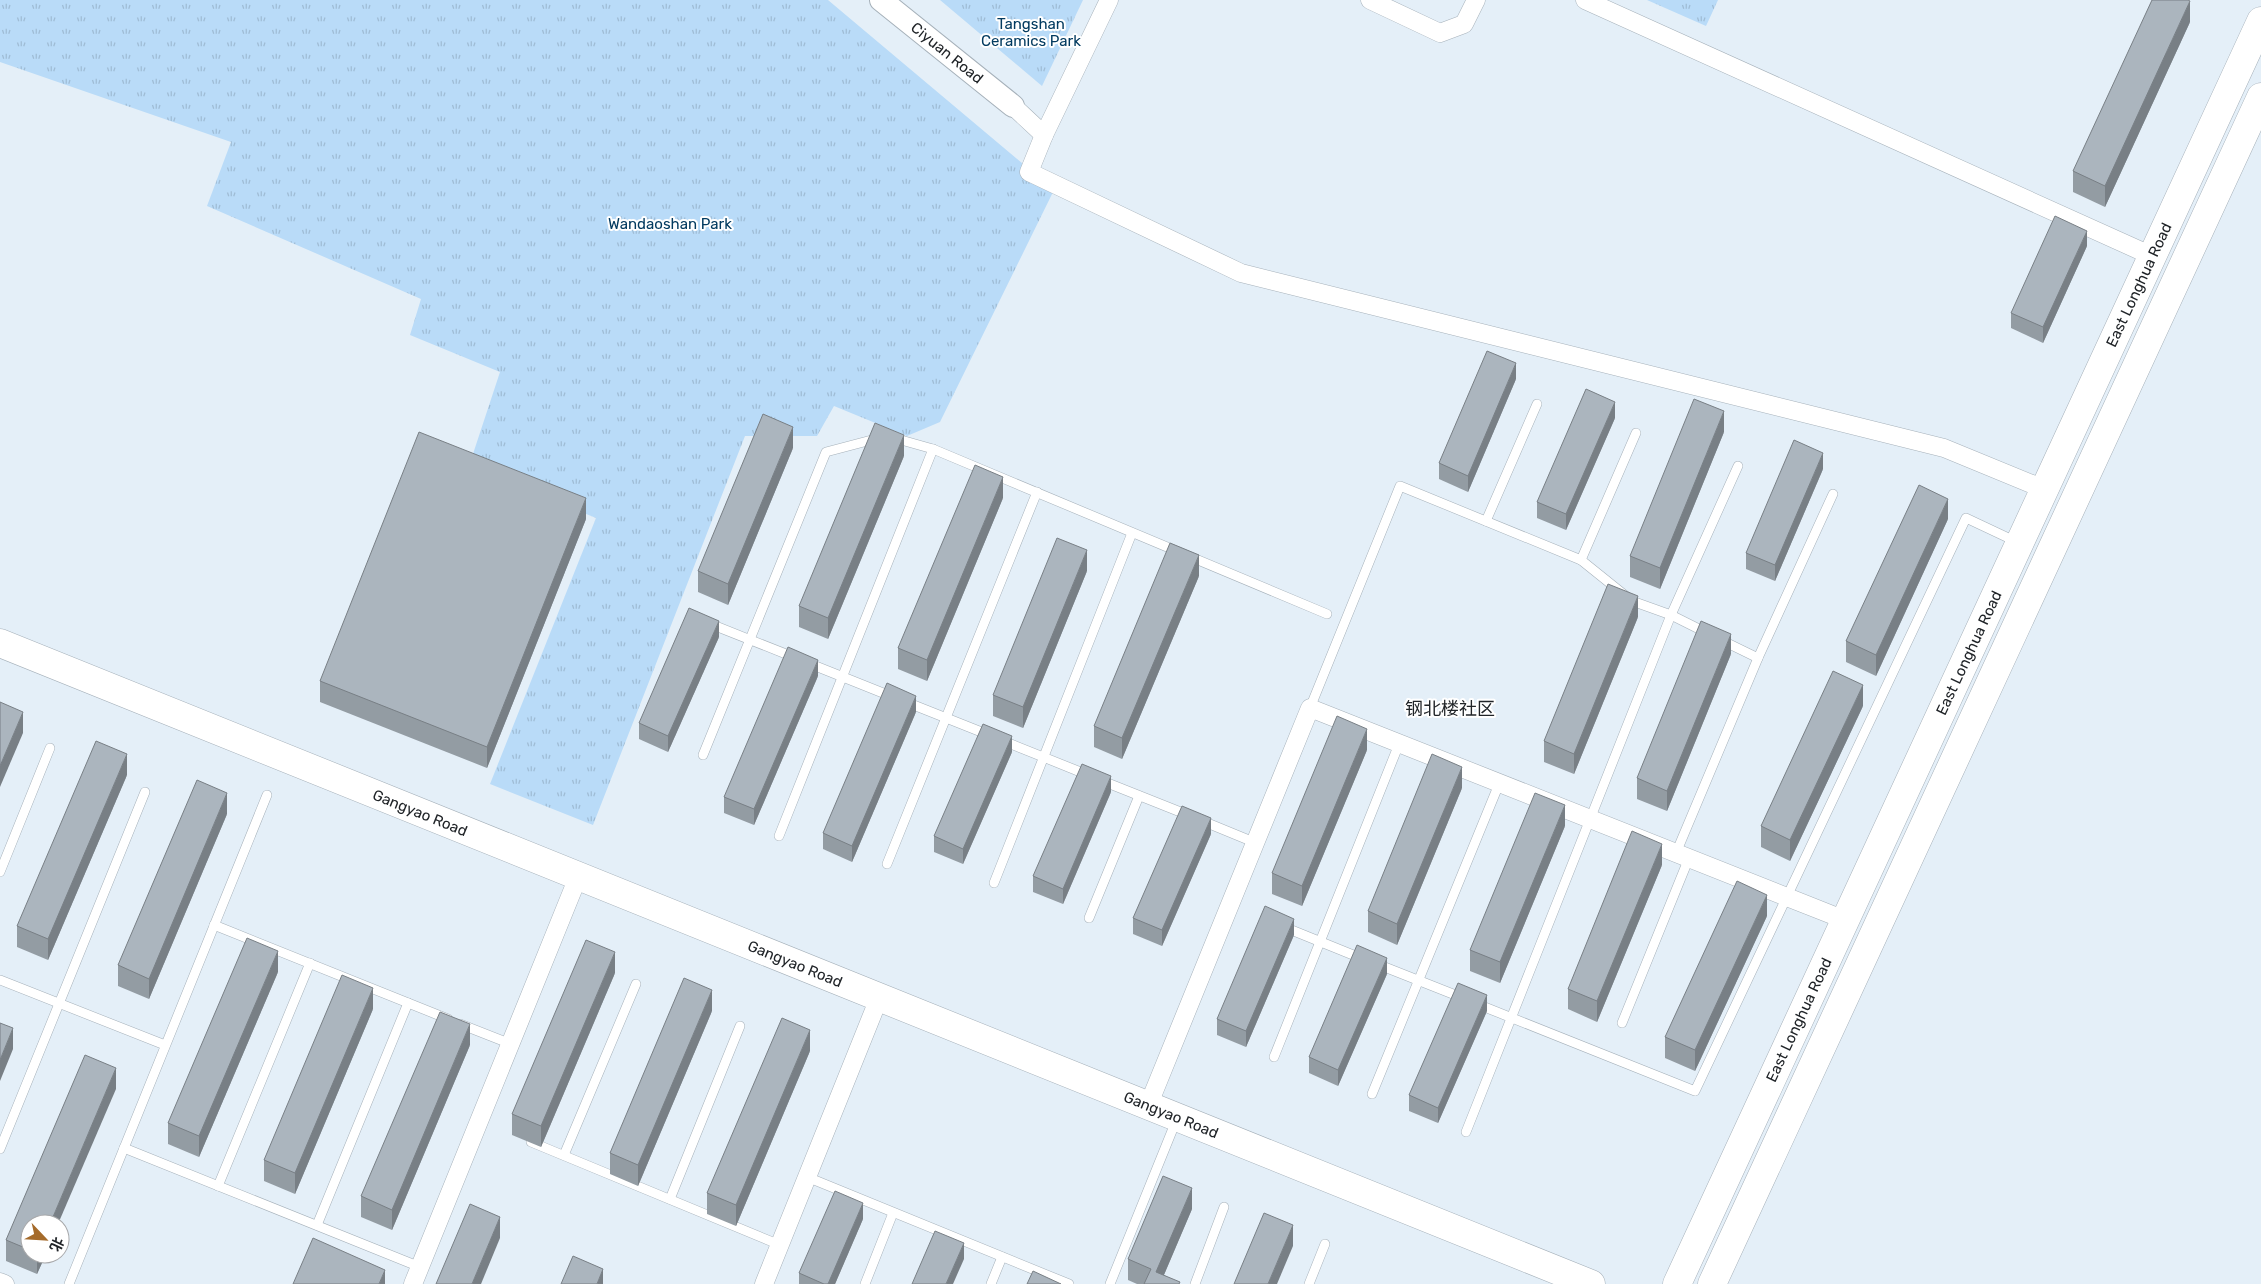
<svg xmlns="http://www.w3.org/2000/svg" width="2261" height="1284" font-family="Rubik,'Noto Sans SC',sans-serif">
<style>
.park{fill:url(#park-tufts)}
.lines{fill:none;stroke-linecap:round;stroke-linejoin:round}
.service-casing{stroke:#a6b1ba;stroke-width:10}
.minor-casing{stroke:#a6b1ba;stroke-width:19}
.tertiary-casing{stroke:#a6b1ba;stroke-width:24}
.primary-casing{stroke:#a6b1ba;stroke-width:29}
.service{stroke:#fff;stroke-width:9}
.minor{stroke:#fff;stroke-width:18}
.tertiary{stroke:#fff;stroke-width:22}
.primary{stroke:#fff;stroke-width:28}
.wall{fill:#939ca3}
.shaded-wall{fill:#787f85}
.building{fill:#abb5be;stroke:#787f85}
.labels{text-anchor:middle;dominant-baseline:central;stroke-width:4;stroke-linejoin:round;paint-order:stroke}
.park-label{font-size:15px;fill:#033b60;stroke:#fff}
.street-label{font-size:15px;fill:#202428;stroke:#fff}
.quarter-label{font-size:18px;fill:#202428;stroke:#fff}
</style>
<defs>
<pattern id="park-tufts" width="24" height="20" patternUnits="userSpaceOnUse" patternTransform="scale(1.25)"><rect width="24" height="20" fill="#b9dbf8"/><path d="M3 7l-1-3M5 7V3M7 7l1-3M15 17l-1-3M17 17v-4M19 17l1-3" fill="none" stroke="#9fbcd5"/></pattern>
</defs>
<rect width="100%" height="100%" fill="#e4eff8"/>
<g class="park">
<path d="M0,0h828l226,190 -114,232 -33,14 -73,-30 -17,30h-72l-152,389 -103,-41 106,-266 -127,-52 31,-94 -90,-37 11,-36 -214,-93 24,-64 -231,-80z"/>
<path d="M940,0h143l-41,86z"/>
<path d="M1647,0h71l-12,26z"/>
</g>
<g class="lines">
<g class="service-casing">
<g id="service">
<path d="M894,438l39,11 394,165"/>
<path d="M1486,521l51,-117"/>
<path d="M1581,560l55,-127"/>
<path d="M708,623l88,35"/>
<path d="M1758,658l75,-164"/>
<path d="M808,663l85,34"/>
<path d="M906,702l83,33"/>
<path d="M1310,708l90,-222 181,74 51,41 39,14 38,19"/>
<path d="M1001,740l87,35"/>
<path d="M703,755l123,-303 53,-14"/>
<path d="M1100,780l88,35"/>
<path d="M1200,820l56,23"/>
<path d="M779,836l154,-387"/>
<path d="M1676,853l82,-195 -37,-18"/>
<path d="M887,864l150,-372"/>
<path d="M0,872l50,-124"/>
<path d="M994,883l138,-350"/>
<path d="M1089,918l50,-122"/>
<path d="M214,925l234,94"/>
<path d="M1284,927l79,32"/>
<path d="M1377,964l86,34"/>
<path d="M0,980l165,65"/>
<path d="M1477,1004l218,87 271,-573 51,24"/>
<path d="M1622,1023l67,-165"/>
<path d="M460,1024l51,20"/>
<path d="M1274,1057l125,-313"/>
<path d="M1372,1094l127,-310"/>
<path d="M1466,1132l205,-517 67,-149"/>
<path d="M531,1142l249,103"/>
<path d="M124,1148l296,119"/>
<path d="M0,1149l145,-357"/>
<path d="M564,1155l72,-171"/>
<path d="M807,1177l262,107"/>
<path d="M218,1186l92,-223"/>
<path d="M670,1199l70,-173"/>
<path d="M317,1225l91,-222"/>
<path d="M69,1284l198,-489"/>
<path d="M865,1284l28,-71"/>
<path d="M991,1284l11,-27"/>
<path d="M1110,1284l66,-163"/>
<path d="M1195,1284l29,-77"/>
<path d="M1309,1284l16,-40"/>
</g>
</g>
<g class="minor-casing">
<g id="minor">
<path d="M1370,0l70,33 24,-9 12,-24"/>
<path d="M1585,0l567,256"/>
<path d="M1013,106l31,29 65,-135"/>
<path d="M1044,135l-15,37 212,101 703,175 100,41"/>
<path d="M1148,1106l162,-398 535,212"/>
<path d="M0,1282l5,2"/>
<path d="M413,1284l165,-407"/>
<path d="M764,1284l115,-286"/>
</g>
</g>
<g class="tertiary-casing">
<path id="tertiary" d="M881,0l132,106"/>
</g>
<g class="primary-casing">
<g id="primary">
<path d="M0,643l1591,641"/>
<path d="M1677,1284l584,-1263"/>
<path d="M1712,1284l549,-1187"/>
</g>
</g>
<use href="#service" class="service"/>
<use href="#minor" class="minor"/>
<use href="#tertiary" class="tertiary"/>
<use href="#primary" class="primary"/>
</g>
<g class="wall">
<path d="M2190,22l-85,185 -32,-15v-21z"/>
<path d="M2087,246l-44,97 -32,-15v-15z"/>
<path d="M1516,379l-48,113 -29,-13v-16z"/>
<path d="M1615,418l-49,112 -29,-12v-16z"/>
<path d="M1724,432l-64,157 -30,-12v-21z"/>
<path d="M793,448l-65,157 -30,-13v-21z"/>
<path d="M904,456l-76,183 -29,-12v-21z"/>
<path d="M1823,469l-48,112 -29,-12v-16z"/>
<path d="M1003,498l-76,183 -29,-12v-21z"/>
<path d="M586,519l-99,249 -167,-66v-21z"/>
<path d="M1948,519l-72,157 -30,-14v-21z"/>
<path d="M1087,571l-64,157 -30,-12v-21z"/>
<path d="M1199,576l-77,183 -28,-12v-21z"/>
<path d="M1638,617l-64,157 -30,-12v-21z"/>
<path d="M719,637l-51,115 -29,-13v-16z"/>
<path d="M1731,654l-64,157 -30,-12v-21z"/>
<path d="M818,676l-64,149 -30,-12v-16z"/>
<path d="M1863,706l-73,155 -29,-14v-21z"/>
<path d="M916,712l-64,150 -29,-13v-16z"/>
<path d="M1367,750l-65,156 -30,-12v-21z"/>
<path d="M1012,752l-49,112 -29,-12v-16z"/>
<path d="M127,775l-79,185 -31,-13v-21z"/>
<path d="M1462,788l-65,157 -29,-13v-21z"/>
<path d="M1111,792l-48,112 -30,-12v-16z"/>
<path d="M227,814l-78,185 -31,-13v-21z"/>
<path d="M1565,826l-65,157 -30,-12v-21z"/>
<path d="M1211,834l-49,112 -29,-12v-16z"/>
<path d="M1662,865l-65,157 -29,-13v-20z"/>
<path d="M1767,916l-72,155 -30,-13v-21z"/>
<path d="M1294,935l-48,112 -29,-12v-16z"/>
<path d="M278,972l-79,185 -31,-13v-21z"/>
<path d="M615,973l-74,174 -29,-12v-21z"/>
<path d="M1387,974l-49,112 -29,-13v-16z"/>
<path d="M373,1009l-78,185 -31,-13v-21z"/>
<path d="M712,1011l-74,175 -28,-12v-21z"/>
<path d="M1487,1011l-49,112 -29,-12v-16z"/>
<path d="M470,1045l-78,185 -31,-13v-21z"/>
<path d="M810,1051l-74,175 -29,-12v-21z"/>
<path d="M116,1089l-86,135v30h16l-9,20 -31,-13v-21z"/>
<path d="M1192,1209l-28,66 16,9h-43l-9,-4v-21z"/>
<path d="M863,1219l-28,65h-36v-11z"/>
</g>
<g class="shaded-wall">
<path d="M2190,1v21l-85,185v-21z"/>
<path d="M2087,231v15l-44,97v-16z"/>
<path d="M1516,363v16l-48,113v-16z"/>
<path d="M1615,402v16l-49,112v-16z"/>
<path d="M1724,411v21l-64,157v-21z"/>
<path d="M793,427v21l-65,157v-21z"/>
<path d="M904,435v21l-76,183v-21z"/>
<path d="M1823,453v16l-48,112v-16z"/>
<path d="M1003,477v21l-76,183v-21z"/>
<path d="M586,498v21l-99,249v-21z"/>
<path d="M1948,499v20l-72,157v-21z"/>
<path d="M1087,550v21l-64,157v-21z"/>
<path d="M1199,555v21l-77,183v-21z"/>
<path d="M1638,596v21l-64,157v-20z"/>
<path d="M719,621v16l-51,115v-16z"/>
<path d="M1731,634v20l-64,157v-20z"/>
<path d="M818,660v16l-64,149v-16z"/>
<path d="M1863,685v21l-73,155v-21z"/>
<path d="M916,696v16l-64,150v-16z"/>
<path d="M23,712v21l-23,54v-21z"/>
<path d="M1367,729v21l-65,156v-20z"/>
<path d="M1012,736v16l-49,112v-15z"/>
<path d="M127,754v21l-79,185v-21z"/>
<path d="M1462,767v21l-65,157v-21z"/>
<path d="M1111,776v16l-48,112v-15z"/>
<path d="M227,793v21l-78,185v-20z"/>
<path d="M1565,805v21l-65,157v-21z"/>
<path d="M1211,818v16l-49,112v-16z"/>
<path d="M1662,844v21l-65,157v-21z"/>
<path d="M1767,895v21l-72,155v-21z"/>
<path d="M1294,919v16l-48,112v-16z"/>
<path d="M278,951v21l-79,185v-21z"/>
<path d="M615,952v21l-74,174v-21z"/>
<path d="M1387,958v16l-49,112v-16z"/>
<path d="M373,988v21l-78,185v-21z"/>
<path d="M712,990v21l-74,175v-21z"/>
<path d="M1487,995v16l-49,112v-15z"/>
<path d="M470,1024v21l-78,185v-20z"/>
<path d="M13,1028v21l-13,32v-21z"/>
<path d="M810,1030v21l-74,175v-21z"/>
<path d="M116,1068v21l-58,135h-8z"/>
<path d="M1192,1188v21l-32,75 -4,-12z"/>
<path d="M863,1203v16l-28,65h-7z"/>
<path d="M500,1217v21l-19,46h-9z"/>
<path d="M1293,1225v21l-16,38h-9z"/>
<path d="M964,1243v16l-11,25h-7z"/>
<path d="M37,1254h9l-9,20z"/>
<path d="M603,1269v15h-6z"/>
<path d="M385,1270v14h-6z"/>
</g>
<g class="building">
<path d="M2152,0h36l2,1 -85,185 -32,-15z"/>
<path d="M2055,216l32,15 -44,96 -32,-14z"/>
<path d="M1487,351l29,12 -48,113 -29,-13z"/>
<path d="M1586,389l29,13 -49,112 -29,-12z"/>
<path d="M1694,399l30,12 -64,157 -30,-12z"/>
<path d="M763,414l30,13 -65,157 -30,-13z"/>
<path d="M875,423l29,12 -76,183 -29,-12z"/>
<path d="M419,432l167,66 -99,249 -167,-66z"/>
<path d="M1794,440l29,13 -48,112 -29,-12z"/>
<path d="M975,465l28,12 -76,183 -29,-12z"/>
<path d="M1919,485l29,14 -72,156 -30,-14z"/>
<path d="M1057,538l30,12 -64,157 -30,-12z"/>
<path d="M1170,543l29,12 -77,183 -28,-12z"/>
<path d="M1608,584l30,12 -64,158 -30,-13z"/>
<path d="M689,608l30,13 -51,115 -29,-13z"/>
<path d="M1701,621l30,13 -64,157 -30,-13z"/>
<path d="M788,647l30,13 -64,149 -30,-12z"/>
<path d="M1833,671l30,14 -73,155 -29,-14z"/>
<path d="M887,683l29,13 -64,150 -29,-13z"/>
<path d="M0,702l23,10 -23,54z"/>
<path d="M1337,716l30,13 -65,157 -30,-13z"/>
<path d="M983,724l29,12 -49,113 -29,-13z"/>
<path d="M96,741l31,13 -79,185 -31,-13z"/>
<path d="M1432,754l30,13 -65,157 -29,-13z"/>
<path d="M1082,764l29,12 -48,113 -30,-13z"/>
<path d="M197,780l30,13 -78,186 -31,-14z"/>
<path d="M1535,793l30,12 -65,157 -30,-12z"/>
<path d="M1182,806l29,12 -49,112 -29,-12z"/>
<path d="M1632,831l30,13 -65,157 -29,-12z"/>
<path d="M1737,881l30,14 -72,155 -30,-13z"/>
<path d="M1265,906l29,13 -48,112 -29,-12z"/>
<path d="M247,938l31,13 -79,185 -31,-13z"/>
<path d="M586,940l29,12 -74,174 -29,-12z"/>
<path d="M1357,945l30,13 -49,112 -29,-13z"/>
<path d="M342,975l31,13 -78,185 -31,-13z"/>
<path d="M684,978l28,12 -74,175 -28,-12z"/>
<path d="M1458,983l29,12 -49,113 -29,-13z"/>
<path d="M440,1012l30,12 -78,186 -31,-14z"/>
<path d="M782,1018l28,12 -74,175 -29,-12z"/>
<path d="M0,1023l13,5 -13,32z"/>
<path d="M85,1055l31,13 -66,156h-20v26l-24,-10z"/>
<path d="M1163,1176l29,12 -36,84 24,10 -1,2h-35l7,-15 -23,-10z"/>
<path d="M835,1191l28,12 -35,81h-4l-25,-11z"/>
<path d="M470,1204l30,13 -28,67h-36z"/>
<path d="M1264,1213l29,12 -25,59h-34z"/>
<path d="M935,1231l29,12 -18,41h-34z"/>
<path d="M313,1238l72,32 -6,14h-86z"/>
<path d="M573,1256l30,13 -6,15h-36z"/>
<path d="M1033,1271l28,13h-34z"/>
</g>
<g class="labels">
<g class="park-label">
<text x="1031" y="24">Tangshan<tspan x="1031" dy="17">Ceramics Park</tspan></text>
<text x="670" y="224">Wandaoshan Park</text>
</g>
<g class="street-label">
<text transform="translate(947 53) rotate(39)">Ciyuan Road</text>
<text transform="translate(2139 285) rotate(-65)">East Longhua Road</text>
<text transform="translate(1969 653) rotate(-65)">East Longhua Road</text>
<text transform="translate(420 813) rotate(22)">Gangyao Road</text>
<text transform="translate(795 964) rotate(22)">Gangyao Road</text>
<text transform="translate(1799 1020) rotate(-65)">East Longhua Road</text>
<text transform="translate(1171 1115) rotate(22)">Gangyao Road</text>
</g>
<g class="quarter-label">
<text x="1450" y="709">钢北楼社区</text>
</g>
</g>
<g transform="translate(45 1239) rotate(115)"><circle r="24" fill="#ffffff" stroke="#a6a7a9"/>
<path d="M0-4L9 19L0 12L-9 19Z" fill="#a56b2b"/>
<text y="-8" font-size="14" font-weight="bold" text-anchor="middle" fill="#202428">北</text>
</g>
</svg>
